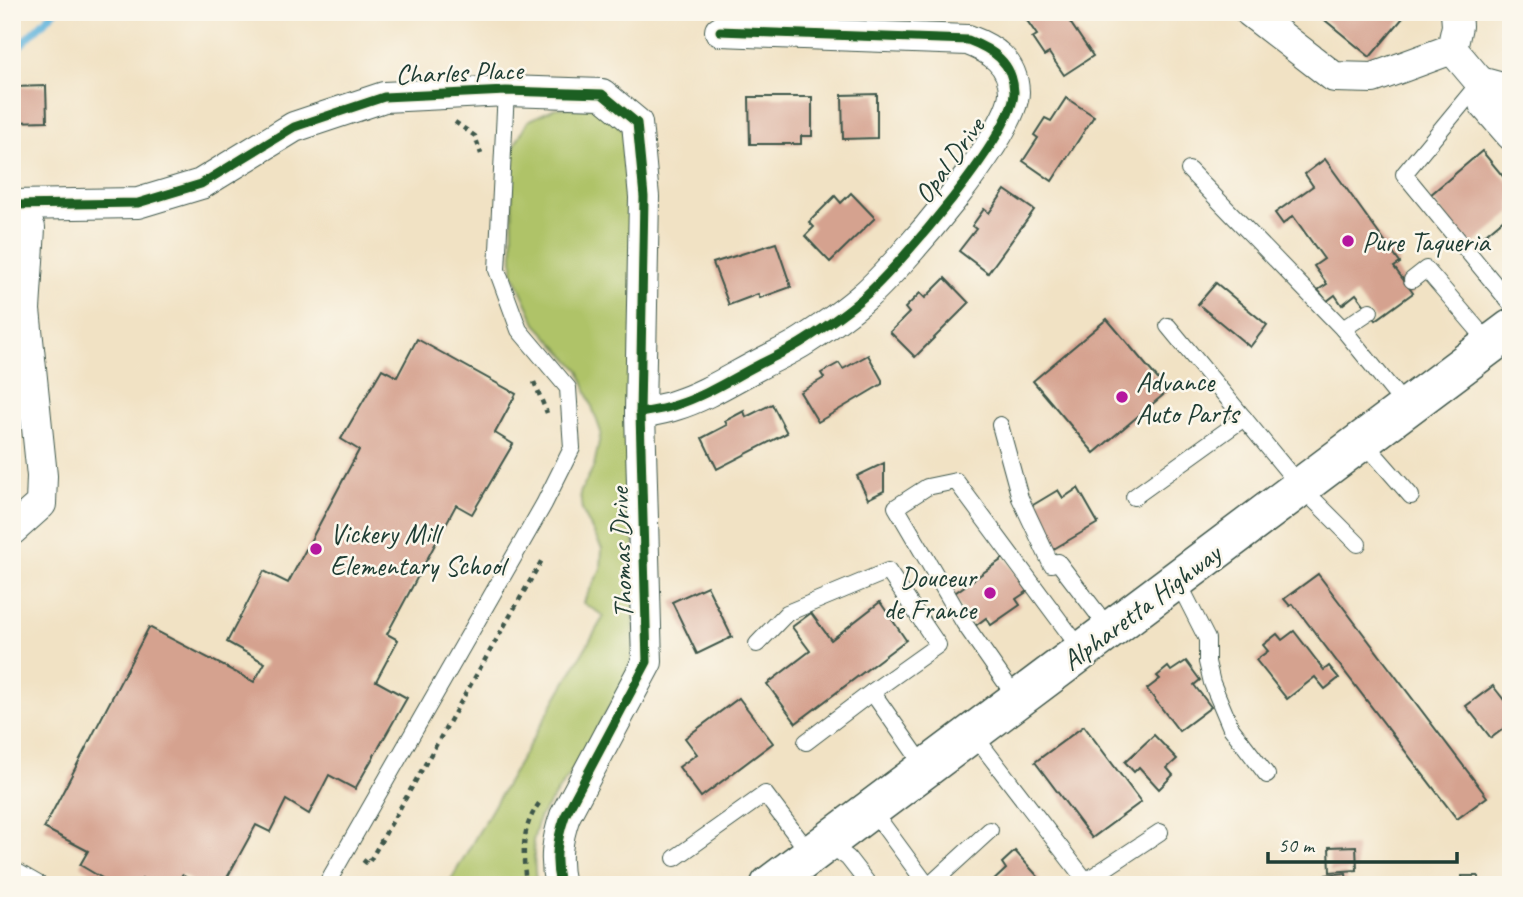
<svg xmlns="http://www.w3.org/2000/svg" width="1523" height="897" font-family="Caveat,sans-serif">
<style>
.green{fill:#afc368;stroke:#67804e;stroke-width:2}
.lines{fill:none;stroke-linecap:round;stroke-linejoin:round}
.stream{stroke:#60b4dc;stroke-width:8}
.building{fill:#d5a28f}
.lane-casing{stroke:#3e564a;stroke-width:18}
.street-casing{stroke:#3e564a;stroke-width:32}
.highway-casing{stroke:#3e564a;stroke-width:41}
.path{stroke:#3e564a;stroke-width:4.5;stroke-dasharray:5 5;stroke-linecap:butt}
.lane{stroke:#fff;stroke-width:16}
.street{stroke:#fff;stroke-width:30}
.highway{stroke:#fff;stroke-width:38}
.cycleway-casing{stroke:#fbf7ec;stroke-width:13}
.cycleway{stroke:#1b5e20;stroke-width:9}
.poi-dot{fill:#b5179e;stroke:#fbf7ec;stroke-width:2.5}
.labels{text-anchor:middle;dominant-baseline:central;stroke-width:5;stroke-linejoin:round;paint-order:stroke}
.street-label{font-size:28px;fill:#1f3d34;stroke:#fbf7ec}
.poi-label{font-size:28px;fill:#1f3d34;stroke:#fbf7ec;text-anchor:start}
</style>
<rect width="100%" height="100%" fill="#fbf7ec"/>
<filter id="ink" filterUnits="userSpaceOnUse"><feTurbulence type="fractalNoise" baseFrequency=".0143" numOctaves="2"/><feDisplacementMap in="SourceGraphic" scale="14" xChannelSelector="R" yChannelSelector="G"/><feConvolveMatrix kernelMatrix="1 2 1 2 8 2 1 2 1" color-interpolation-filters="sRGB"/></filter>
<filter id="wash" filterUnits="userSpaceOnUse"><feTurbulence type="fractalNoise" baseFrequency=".00686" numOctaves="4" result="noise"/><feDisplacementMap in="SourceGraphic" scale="28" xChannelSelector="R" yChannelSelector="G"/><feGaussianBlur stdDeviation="1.57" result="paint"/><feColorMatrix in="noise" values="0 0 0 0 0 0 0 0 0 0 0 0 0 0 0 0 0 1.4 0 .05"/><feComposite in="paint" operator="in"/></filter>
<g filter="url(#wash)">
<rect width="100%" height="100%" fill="#f1e2c4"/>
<path class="green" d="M590,107c33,13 38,27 45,60l-1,486 -8,25 -53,92 -34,48 -6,23 3,44h-88l156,-269 -21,-13 18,-34 1,-20 -20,-39 -2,-17 14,-27 7,-34 -22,-62 -43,-46 -23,-51 -1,-123 16,-29 27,-13z"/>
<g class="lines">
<path class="stream" d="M12,53l42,-41"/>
</g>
<g id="blocks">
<g class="building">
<path d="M1021,12h42l30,44 -29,19 -15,-22 -5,3 -12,-18 5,-3z"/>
<path d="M1315,12h93l-38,45z"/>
<path d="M46,86l1,35 -35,1v-35z"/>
<path d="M877,94v44l-34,1 -1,-44z"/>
<path d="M749,97h63v39h-11v8h-51z"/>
<path d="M1066,98l28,18 -42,65 -29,-20 15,-23 -4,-3 11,-17 6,3z"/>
<path d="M1482,151l29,35v27l-41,34 -41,-51z"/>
<path d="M1325,159l75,104 -6,4 19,26 -37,27 -20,-26 -14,11 -7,-10 -8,6 -9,-11 9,-6 -13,-18 10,-7 -31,-43 -10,8 -8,-11 38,-27 -8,-12z"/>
<path d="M1005,190l29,20 -46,63 -29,-22 17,-22 -4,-3 12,-17 5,4z"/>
<path d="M851,193l24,25 -45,44 -25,-26 9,-9 -5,-5 26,-26 6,7z"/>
<path d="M776,243l15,44 -31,11 -2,-4 -29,11 -16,-42z"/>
<path d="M945,278l24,25 -54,54 -25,-25 19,-19 -4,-5 15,-15 5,5z"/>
<path d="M1216,283l51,42 -17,22 -52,-43z"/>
<path d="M1107,319l61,72 -74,62 -61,-72z"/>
<path d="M417,339l99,55 -21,39 18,11 -41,70 -16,-9 -69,129 11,6 -22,41 31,17 -52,91 -26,-14 -20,39 -23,-14 -16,32 -14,-7 -33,60h-24l-17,-10 -5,10h-25l-10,-6 -4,6h-24l-34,-20 8,-14 -44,-23 105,-201 105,55 11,-19 -38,-21 37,-71 24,12 71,-133 -18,-11 41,-70 15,8z"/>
<path d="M868,355l14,25v4l-64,38 -18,-30 24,-14 -3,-5 18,-10 4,6z"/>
<path d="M772,404l15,29 -70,36 -15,-31 25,-13 -2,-4 19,-10 2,6z"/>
<path d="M884,463v28l-16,8 -11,-23z"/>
<path d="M1078,488l20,35 -46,27 -24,-42 30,-18 5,8z"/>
<path d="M1004,558l24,33 -12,8 4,6 -29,20 -5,-7 -11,8 -23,-31z"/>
<path d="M1318,574l169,223 -30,22 -164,-215 -3,2 -6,-7z"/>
<path d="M707,586l25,51 -35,17 -25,-52z"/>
<path d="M880,602l26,38 -110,83 -29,-39 43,-33 -18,-24 19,-14 20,27z"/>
<path d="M1294,631l30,39 5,-4 10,12 -14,11 -10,-12 -28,22 -31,-39 12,-9 -5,-6 14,-11 5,6z"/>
<path d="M1186,661l14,19 -6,5 17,22 -32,24 -32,-42 13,-10 -3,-3 11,-9 3,4z"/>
<path d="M1493,686l18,23v14l-20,15 -25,-32z"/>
<path d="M739,698l34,45 -72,54 -22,-30 18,-13 -12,-16z"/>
<path d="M1084,726l57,76 -49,36 -57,-76z"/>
<path d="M1154,735l23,24 -10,9 6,7 -14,14 -20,-22 -5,5 -9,-10z"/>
<path d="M1356,846l1,24 -27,2 -1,-25z"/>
<path d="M1015,851l26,29 -5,5h-47l17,-16 -4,-6z"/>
<path d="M1346,873l1,12h-33v-3l13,-1 -1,-6z"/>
<path d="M1462,876h16l1,9h-17z"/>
</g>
</g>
</g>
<g filter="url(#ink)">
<use href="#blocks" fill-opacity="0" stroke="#3e564a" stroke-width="2"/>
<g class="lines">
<g class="lane-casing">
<g id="lane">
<path d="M1480,82l-76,92 107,130"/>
<path d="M1189,170l154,159"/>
<path d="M1412,280l14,-11 64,75"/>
<path d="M1370,311l-27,18 63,78"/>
<path d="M1168,326l131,159 59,59"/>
<path d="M1000,425l20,73 31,66 7,-2 52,68"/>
<path d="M1362,440l49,56"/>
<path d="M1134,497l110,-79"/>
<path d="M1177,580l30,59v23l5,21 19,45 36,47"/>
<path d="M757,644l30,-31 101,-42 50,74 -66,47 54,77"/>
<path d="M1017,699l-53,-76 -68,-116 31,-20 29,-6 126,170"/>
<path d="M973,734l113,147 74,-49"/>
<path d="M806,742l66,-50"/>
<path d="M872,810l55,75"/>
<path d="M828,843l20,15 21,27"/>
<path d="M675,858l90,-64 46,61"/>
<path d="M12,869l28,16"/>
<path d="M326,885l218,-381 28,-56 -4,-60 -49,-58 -22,-60 9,-179"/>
<path d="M930,885l60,-55"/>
</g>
</g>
<g class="street-casing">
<g id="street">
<path d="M1250,12l84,65 39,1 79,-29"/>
<path d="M1456,12l1,14 -5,23 28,33 4,22 27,31"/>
<path d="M1480,82l22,6 9,10"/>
<path d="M12,205l126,-2 63,-19 93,-57 90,-30 122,-6 96,3 35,29 7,74 -4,216 7,249 -82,154c-8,23 -11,44 -5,69"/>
<path d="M640,413c12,-2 25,-4 36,-8 29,-9 55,-26 82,-40 15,-8 32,-15 47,-25 20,-13 42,-28 60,-44 34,-30 149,-162 149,-204 -1,-30 -22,-43 -46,-52l-248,-9"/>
<path d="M12,530l29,-26 1,-28 -17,-166 5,-82"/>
</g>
</g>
<g class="highway-casing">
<path id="highway" d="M770,885l741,-556"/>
</g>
<g class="path">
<path d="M455,122l20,14 6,18"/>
<path d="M534,382l13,31"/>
<path d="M363,860l5,4 174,-304"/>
<path d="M526,885c-3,-32 -6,-56 14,-83"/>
</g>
<use href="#lane" class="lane"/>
<use href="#street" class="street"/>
<use href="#highway" class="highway"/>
<g class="cycleway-casing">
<g id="cycleway">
<path d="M12,205l126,-2 63,-19 93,-57 90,-30 122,-6 96,3 35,29 7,74 -4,216 7,249 -82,154c-8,23 -11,44 -5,69"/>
<path d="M640,413c12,-2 25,-4 36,-8 29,-9 55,-26 82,-40 15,-8 32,-15 47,-25 20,-13 42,-28 60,-44 34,-30 149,-162 149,-204 -1,-30 -22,-43 -46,-52l-248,-9"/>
</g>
</g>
<use href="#cycleway" class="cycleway"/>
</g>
</g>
<g class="poi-dot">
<circle cx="1348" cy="241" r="7"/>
<circle cx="1122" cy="397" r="7"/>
<circle cx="316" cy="549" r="7"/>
<circle cx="990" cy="593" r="7"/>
</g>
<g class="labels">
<g class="street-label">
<text transform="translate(459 72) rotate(-2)">Charles Place</text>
<text transform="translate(949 160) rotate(-54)">Opal Drive</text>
<text transform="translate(621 553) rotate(-92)">Thomas Drive</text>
<text transform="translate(1141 607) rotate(-37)">Alpharetta Highway</text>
</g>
<g class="poi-label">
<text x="1362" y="241">Pure Taqueria</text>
<text x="1136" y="381">Advance<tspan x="1136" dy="32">Auto Parts</tspan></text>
<text x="330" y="533">Vickery Mill<tspan x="330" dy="32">Elementary School</tspan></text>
<text x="976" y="577" text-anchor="end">Douceur<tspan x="976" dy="32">de France</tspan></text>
</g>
</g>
<rect width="1523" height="897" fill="none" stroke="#fbf7ec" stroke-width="42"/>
<path d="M1268 852v10h189v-10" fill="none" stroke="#1f3d34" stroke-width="3.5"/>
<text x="1278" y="852" font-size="21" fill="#1f3d34" stroke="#fbf7ec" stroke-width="5" paint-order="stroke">50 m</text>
</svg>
